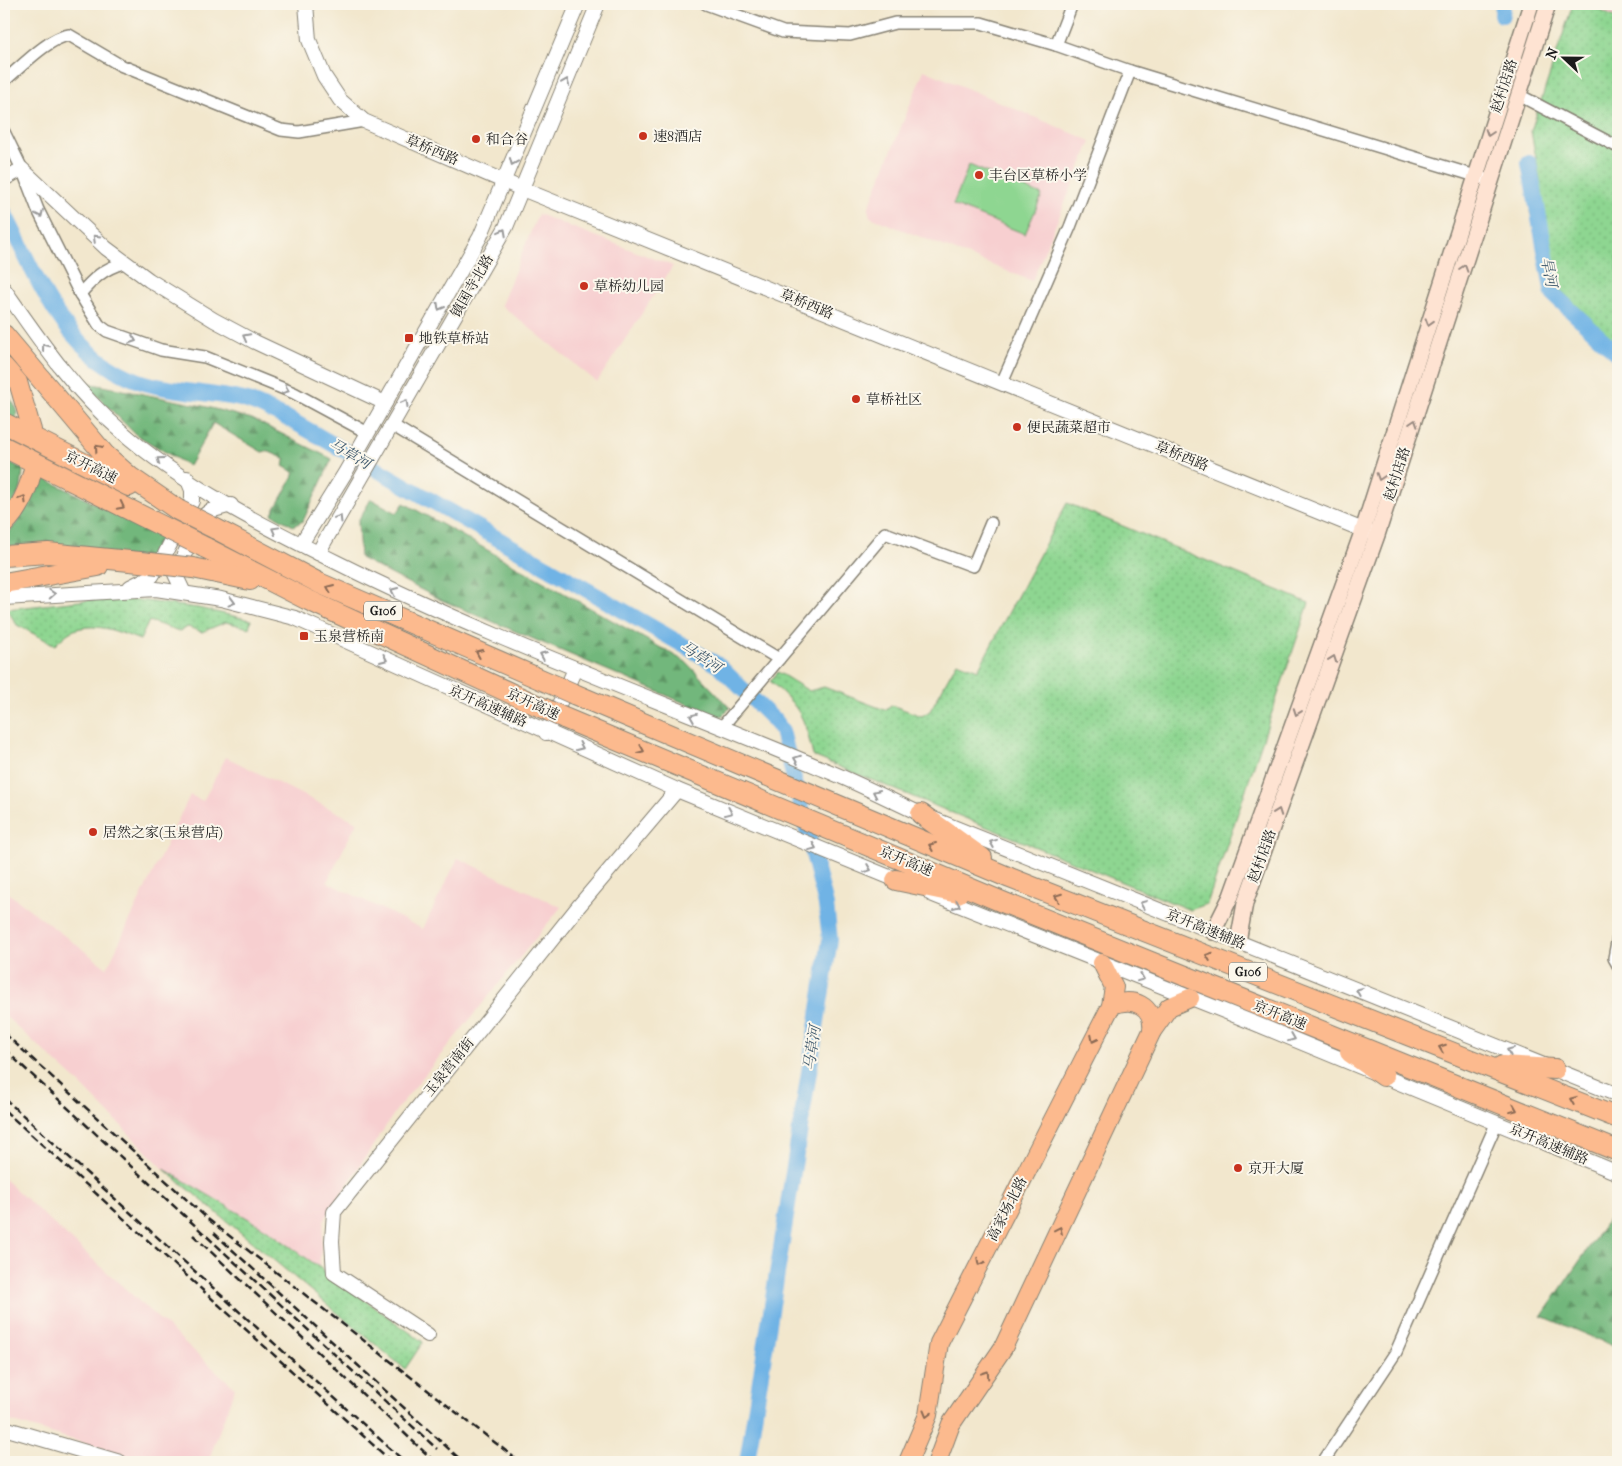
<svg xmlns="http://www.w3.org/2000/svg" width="1622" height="1466" font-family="'IM FELL French Canon','Noto Serif SC',serif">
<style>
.built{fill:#f7cfd0}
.green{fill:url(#green-dots);stroke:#557956}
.forest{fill:url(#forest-firs);stroke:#476a4c}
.pitch{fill:#8ed691;stroke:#557956}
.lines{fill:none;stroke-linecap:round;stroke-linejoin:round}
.river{stroke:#70b3e5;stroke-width:16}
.minor-casing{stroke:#878274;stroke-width:14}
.tertiary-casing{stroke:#878274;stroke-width:16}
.secondary-casing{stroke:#878274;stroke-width:18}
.primary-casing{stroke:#878274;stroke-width:20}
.trunk-casing{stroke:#878274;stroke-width:20}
.motorway-casing{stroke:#878274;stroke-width:22}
.minor{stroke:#fff;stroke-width:11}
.tertiary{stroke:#fff;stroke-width:14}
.secondary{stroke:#fee3d2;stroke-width:15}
.primary{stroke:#fcba8e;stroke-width:18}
.trunk{stroke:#fcba8e;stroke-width:18}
.motorway{stroke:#fcba8e;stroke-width:20}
.rail{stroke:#1c1c1c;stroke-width:2.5;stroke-dasharray:8 4;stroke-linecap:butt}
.motorway-bridge-casing{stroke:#878274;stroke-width:22;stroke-linecap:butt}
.motorway-bridge{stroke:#fcba8e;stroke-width:20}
.oneway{stroke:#999}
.oneway2{stroke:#988980}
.oneway3{stroke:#8c6b55}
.poi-dot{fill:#c8321e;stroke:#fbf7ec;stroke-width:2}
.labels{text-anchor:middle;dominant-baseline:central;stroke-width:4;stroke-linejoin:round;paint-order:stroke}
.shield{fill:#fbf7ec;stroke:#5f5e5a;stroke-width:1}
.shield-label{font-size:12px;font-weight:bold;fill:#1c1c1c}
.street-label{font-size:14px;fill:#1c1c1c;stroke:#fbf7ec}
.poi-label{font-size:14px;fill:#1c1c1c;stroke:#fbf7ec;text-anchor:start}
.water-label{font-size:15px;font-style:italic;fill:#3e586c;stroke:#fbf7ec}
</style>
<defs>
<pattern id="green-dots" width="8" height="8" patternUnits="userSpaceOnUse" patternTransform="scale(1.25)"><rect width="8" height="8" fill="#8ed691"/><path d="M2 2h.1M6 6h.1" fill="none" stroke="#7ab77c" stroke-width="1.8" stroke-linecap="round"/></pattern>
<pattern id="forest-firs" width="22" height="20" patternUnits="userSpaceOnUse" patternTransform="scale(1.25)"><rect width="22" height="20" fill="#72b77b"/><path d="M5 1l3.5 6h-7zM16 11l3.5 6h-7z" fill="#5d9464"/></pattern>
</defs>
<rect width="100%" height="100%" fill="#fbf7ec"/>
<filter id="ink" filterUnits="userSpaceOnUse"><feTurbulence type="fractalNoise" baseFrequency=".02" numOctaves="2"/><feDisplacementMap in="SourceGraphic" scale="10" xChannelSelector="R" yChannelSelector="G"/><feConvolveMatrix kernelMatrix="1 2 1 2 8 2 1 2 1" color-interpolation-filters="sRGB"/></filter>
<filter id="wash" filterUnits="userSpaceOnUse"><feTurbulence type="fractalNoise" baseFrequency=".0096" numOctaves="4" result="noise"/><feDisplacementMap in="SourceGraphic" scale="20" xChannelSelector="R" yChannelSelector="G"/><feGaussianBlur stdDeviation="1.12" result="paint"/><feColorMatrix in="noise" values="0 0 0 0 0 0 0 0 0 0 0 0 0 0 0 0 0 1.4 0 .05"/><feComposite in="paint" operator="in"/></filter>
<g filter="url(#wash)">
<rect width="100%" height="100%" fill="#f2e7cd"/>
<g class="built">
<path d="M1587,4h31v15z"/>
<path d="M924,70l167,71 -59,140 -162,-64 -2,-8z"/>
<path d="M538,214l135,52 -76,116 -96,-77z"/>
<path d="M226,757l131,65 -30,60 96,47 35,-71 103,49 -164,202 -73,111 -5,47 -53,-38 -102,-60 -88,-89 -72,-65v-125l103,78 83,-173 13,6z"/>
<path d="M4,1179l231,209 -27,74h-61l-143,-43z"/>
</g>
<g class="green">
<path d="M1573,4h14l31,15v325l-59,-55 -29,-77 10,-32 -9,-49z"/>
<path d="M1067,503l242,100 -102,301 -17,6 -377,-154c-9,-40 -12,-47 -43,-75l8,-9 31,19 15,-4 61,23 6,-5 31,11 8,-5 27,-49 21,8z"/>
<path d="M116,597l82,11 53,12 -2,8 -23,-6 -24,10 -14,-5 -9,4 -30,-10 -9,19c-21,-8 -47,-20 -70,-8 -5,3 -11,9 -15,13l-38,-20 -10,-16z"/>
<path d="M164,1169l102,60 157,113 -18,27z"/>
</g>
<g class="forest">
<path d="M83,382l120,24 49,13 80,40 -29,62 -10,5 -21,-12 23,-41 -12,-7 3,-7 -19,-8 -5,1 -49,-29 -24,43 -54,-32z"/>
<path d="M4,389l13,20 -1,14 -12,-6z"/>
<path d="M4,459l19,10 -2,20 -17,32z"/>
<path d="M36,474l126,63 -13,20 -145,-4v-15c18,-19 28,-38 32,-64z"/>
<path d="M371,499l26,14 7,-10 282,159 44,46 -10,10 -281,-119 -79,-41 -2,-37z"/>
<path d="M1618,1205v143l-76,-32z"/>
</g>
<path class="pitch" d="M969,165l73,30 -17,39 -72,-29z"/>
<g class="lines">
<g class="river">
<path d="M1502,15l1,-11"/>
<path d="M1529,163l24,131 65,60"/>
<path d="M4,212c34,67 58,141 135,169 30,11 73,11 105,19 15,4 30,13 45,19l429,246 56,55 8,11 44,174 4,35 -83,522"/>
</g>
</g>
</g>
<g filter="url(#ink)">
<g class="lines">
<g class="minor-casing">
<g id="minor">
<path d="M706,4l77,28 67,3 45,-12h86l75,22 16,-41"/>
<path d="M1056,45l74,26 362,110"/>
<path d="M4,81c17,-14 44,-43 65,-46l51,30 161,65 18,2 65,-11"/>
<path d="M1519,95l99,52"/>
<path d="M4,132l18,37 16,41 42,84 19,31 8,6 54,19 44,7 89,36 74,40"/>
<path d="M80,294c13,-15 24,-26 44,-31"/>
<path d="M1002,383l68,-156 60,-156"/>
<path d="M392,425l387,234 -58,69"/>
<path d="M779,659l106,-126 88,33 18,-43"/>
<path d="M1618,937l-4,21 4,7"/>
<path d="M1323,1462l73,-110 101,-230"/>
</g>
</g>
<g class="tertiary-casing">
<g id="tertiary">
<path d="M306,4l3,36 15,36 16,24 24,21 158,68 851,345"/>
<path d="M4,179l18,-10 84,79 43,32 65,40 41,22 130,61"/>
<path d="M4,289c35,50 69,101 116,141 61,54 143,96 216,132 158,79 324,138 487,207 33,13 65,30 98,45l697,281"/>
<path d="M301,544l44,-71 135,-236 98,-233"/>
<path d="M318,553l188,-326 92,-223"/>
<path d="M130,587l22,-11 12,-20 28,-55v-11l-5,-12"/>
<path d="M184,593l-9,-19 27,-57 8,-6 21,-6"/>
<path d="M4,598l152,-9 65,10 74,19 382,172 227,93"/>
<path d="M546,733l29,-64"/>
<path d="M931,894l323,129 364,150"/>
<path d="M428,1335l-94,-62 -2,-32 2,-29 244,-305 99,-117"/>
<path d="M4,1428l116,34"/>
</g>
</g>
<g class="secondary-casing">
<g id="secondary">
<path d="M1213,932l18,-36 132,-366 168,-526"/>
<path d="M1238,942l7,-39 132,-368 171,-531"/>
</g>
</g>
<g class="primary-casing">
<g id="primary">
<path d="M1111,1006c21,-10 44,-1 41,25"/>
<path d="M908,1462l20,-47 11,-72 172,-337 3,-19 -12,-24"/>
<path d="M937,1462l14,-38 52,-76 149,-317 17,-24 21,-9"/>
</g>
</g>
<g class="trunk-casing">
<g id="trunk">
<path d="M4,366l14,16 14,48"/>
<path d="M4,525c16,-16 24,-34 29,-56"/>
</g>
</g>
<g class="motorway-casing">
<g id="motorway">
<path d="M4,335l101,120 25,22 48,33"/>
<path d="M4,423l125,63"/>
<path d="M4,447l164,82"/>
<path d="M214,528l105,55 237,103"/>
<path d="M204,547l102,52 239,110"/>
<path d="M4,556l44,-3 102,10"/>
<path d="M193,568l57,12"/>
<path d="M4,583l94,-17"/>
<path d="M574,694l436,184 608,240"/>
<path d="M564,718l436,183 618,250"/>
<path d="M921,814l61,44"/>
<path d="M896,880l62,13"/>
<path d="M1350,1052l34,24"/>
<path d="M1502,1066l53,3"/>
</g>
</g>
<use href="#minor" class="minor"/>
<use href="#tertiary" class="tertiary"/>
<use href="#secondary" class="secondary"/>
<use href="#primary" class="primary"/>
<use href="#trunk" class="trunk"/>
<use href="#motorway" class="motorway"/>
<g class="rail">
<path d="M4,1033l205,187 311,242"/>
<path d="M4,1049l433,400"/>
<path d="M4,1098l401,364"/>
<path d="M4,1110l388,352"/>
<path d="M214,1233l249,229"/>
<path d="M193,1235l242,227"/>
</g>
<g class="motorway-bridge-casing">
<g id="motorway-bridge">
<path d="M178,510l36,18"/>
<path d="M168,529l36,18"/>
<path d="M150,563l43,5"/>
<path d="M556,686l18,8"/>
<path d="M545,709l19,9"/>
</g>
</g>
<use href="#motorway-bridge" class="motorway-bridge"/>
</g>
<defs><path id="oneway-chevron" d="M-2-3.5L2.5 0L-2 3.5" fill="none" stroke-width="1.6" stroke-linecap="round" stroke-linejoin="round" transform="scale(1.25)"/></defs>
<g class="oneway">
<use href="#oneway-chevron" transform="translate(566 82) rotate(-68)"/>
<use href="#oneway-chevron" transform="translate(513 162) rotate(113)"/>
<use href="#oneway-chevron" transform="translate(40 214) rotate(65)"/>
<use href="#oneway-chevron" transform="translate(503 232) rotate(-62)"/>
<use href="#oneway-chevron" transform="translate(96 238) rotate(-136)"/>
<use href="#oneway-chevron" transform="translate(440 307) rotate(120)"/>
<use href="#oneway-chevron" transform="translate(246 337) rotate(-152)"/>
<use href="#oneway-chevron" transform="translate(133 340) rotate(20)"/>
<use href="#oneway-chevron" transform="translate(45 347) rotate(-127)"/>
<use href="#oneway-chevron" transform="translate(286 390) rotate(22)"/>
<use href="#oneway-chevron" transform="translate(405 403) rotate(-60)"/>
<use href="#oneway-chevron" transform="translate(160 460) rotate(-144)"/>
<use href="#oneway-chevron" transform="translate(339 518) rotate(-59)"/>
<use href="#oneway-chevron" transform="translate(275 530) rotate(-151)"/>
<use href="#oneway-chevron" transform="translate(394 591) rotate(-155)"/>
<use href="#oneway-chevron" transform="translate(52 594) rotate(-3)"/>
<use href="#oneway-chevron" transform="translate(232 602) rotate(15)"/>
<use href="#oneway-chevron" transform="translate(543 655) rotate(-157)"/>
<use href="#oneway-chevron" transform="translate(384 659) rotate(24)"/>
<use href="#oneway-chevron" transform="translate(693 717) rotate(-158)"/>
<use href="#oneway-chevron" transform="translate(580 747) rotate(24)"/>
<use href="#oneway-chevron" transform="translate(797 759) rotate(-159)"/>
<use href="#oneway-chevron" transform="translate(876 793) rotate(-155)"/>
<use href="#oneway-chevron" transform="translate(729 812) rotate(23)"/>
<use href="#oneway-chevron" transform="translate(993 843) rotate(-158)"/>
<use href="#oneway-chevron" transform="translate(813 847) rotate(22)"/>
<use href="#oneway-chevron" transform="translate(868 869) rotate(21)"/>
<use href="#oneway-chevron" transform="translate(1143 904) rotate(-158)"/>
<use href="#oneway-chevron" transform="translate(957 905) rotate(22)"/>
<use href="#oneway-chevron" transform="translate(1141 978) rotate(22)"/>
<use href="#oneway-chevron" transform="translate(1359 991) rotate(-158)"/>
<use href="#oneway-chevron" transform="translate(1292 1038) rotate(22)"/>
<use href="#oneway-chevron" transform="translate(1510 1051) rotate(-158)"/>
</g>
<g class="oneway2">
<use href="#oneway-chevron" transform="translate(1489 133) rotate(108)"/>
<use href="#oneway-chevron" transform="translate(1464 268) rotate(-72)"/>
<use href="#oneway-chevron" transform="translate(1429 322) rotate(107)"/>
<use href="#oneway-chevron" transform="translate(1414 423) rotate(-72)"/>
<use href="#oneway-chevron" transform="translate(1380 477) rotate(108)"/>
<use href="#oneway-chevron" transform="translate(1333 659) rotate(-70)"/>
<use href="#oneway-chevron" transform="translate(1297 712) rotate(110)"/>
<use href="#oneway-chevron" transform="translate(1278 812) rotate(-70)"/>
</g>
<g class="oneway3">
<use href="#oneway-chevron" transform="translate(98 448) rotate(-131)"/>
<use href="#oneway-chevron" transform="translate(23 499) rotate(-60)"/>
<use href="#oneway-chevron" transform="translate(121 506) rotate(27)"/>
<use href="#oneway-chevron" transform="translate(330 588) rotate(-157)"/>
<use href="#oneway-chevron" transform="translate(479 653) rotate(-157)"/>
<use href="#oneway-chevron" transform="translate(641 750) rotate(23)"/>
<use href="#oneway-chevron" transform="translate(932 846) rotate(-157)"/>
<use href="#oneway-chevron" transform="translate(1058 897) rotate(-159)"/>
<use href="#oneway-chevron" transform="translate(1209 956) rotate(-159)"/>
<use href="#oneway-chevron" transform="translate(1094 1039) rotate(117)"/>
<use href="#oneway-chevron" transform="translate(1442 1048) rotate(-159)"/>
<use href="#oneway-chevron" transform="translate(1573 1100) rotate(-158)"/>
<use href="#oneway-chevron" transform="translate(1514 1109) rotate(22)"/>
<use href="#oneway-chevron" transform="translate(1059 1230) rotate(-65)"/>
<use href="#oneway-chevron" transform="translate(980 1262) rotate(117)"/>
<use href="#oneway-chevron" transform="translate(986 1374) rotate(-56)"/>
<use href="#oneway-chevron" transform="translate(927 1414) rotate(105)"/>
</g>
</g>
<g class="poi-dot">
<circle cx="643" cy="136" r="5"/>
<circle cx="476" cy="139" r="5"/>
<circle cx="979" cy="175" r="5"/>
<circle cx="584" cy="286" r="5"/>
<rect x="404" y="333" width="10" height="10" rx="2.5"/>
<circle cx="856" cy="399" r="5"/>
<circle cx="1017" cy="427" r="5"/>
<rect x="299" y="631" width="10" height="10" rx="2.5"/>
<circle cx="93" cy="832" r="5"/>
<circle cx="1238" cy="1168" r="5"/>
</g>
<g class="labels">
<g class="shield">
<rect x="364" y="601.5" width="38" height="19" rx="4"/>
<rect x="1229" y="962.5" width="38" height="19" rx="4"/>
</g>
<g class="shield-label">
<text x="383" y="611">G106</text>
<text x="1248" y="972">G106</text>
</g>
<g class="street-label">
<text transform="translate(1504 86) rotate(-72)">赵村店路</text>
<text transform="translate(432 150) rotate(23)">草桥西路</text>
<text transform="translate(472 286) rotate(-60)">镇国寺北路</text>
<text transform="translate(807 304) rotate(22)">草桥西路</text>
<text transform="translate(1182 456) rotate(22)">草桥西路</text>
<text transform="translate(91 467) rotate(26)">京开高速</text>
<text transform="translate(1397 474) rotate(-72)">赵村店路</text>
<text transform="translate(533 704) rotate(25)">京开高速</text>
<text transform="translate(488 706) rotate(24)">京开高速辅路</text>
<text transform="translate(1262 856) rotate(-70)">赵村店路</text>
<text transform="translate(906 861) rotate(23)">京开高速</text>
<text transform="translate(1206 929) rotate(22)">京开高速辅路</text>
<text transform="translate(1280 1015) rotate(22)">京开高速</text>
<text transform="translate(449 1067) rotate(-51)">玉泉营南街</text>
<text transform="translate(1549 1144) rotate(23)">京开高速辅路</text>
<text transform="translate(1007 1209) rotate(-63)">高家场北路</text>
</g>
<g class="poi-label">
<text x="653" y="136">速8酒店</text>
<text x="486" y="139">和合谷</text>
<text x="989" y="175">丰台区草桥小学</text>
<text x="594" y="286">草桥幼儿园</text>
<text x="419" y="338">地铁草桥站</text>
<text x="866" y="399">草桥社区</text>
<text x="1027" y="427">便民蔬菜超市</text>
<text x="314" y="636">玉泉营桥南</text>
<text x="103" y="832">居然之家(玉泉营店)</text>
<text x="1248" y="1168">京开大厦</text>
</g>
<g class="water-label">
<text transform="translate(1549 272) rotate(79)">旱河</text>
<text transform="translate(350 454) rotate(30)">马草河</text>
<text transform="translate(701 657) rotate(33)">马草河</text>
<text transform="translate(812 1048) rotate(-81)">马草河</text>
</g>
</g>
<rect width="1622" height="1466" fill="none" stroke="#fbf7ec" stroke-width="20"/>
<g transform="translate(1564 58) rotate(292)" stroke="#fbf7ec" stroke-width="4" paint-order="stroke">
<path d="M0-4L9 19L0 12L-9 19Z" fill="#1c1c1c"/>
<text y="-8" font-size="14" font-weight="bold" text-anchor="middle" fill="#1c1c1c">N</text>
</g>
</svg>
